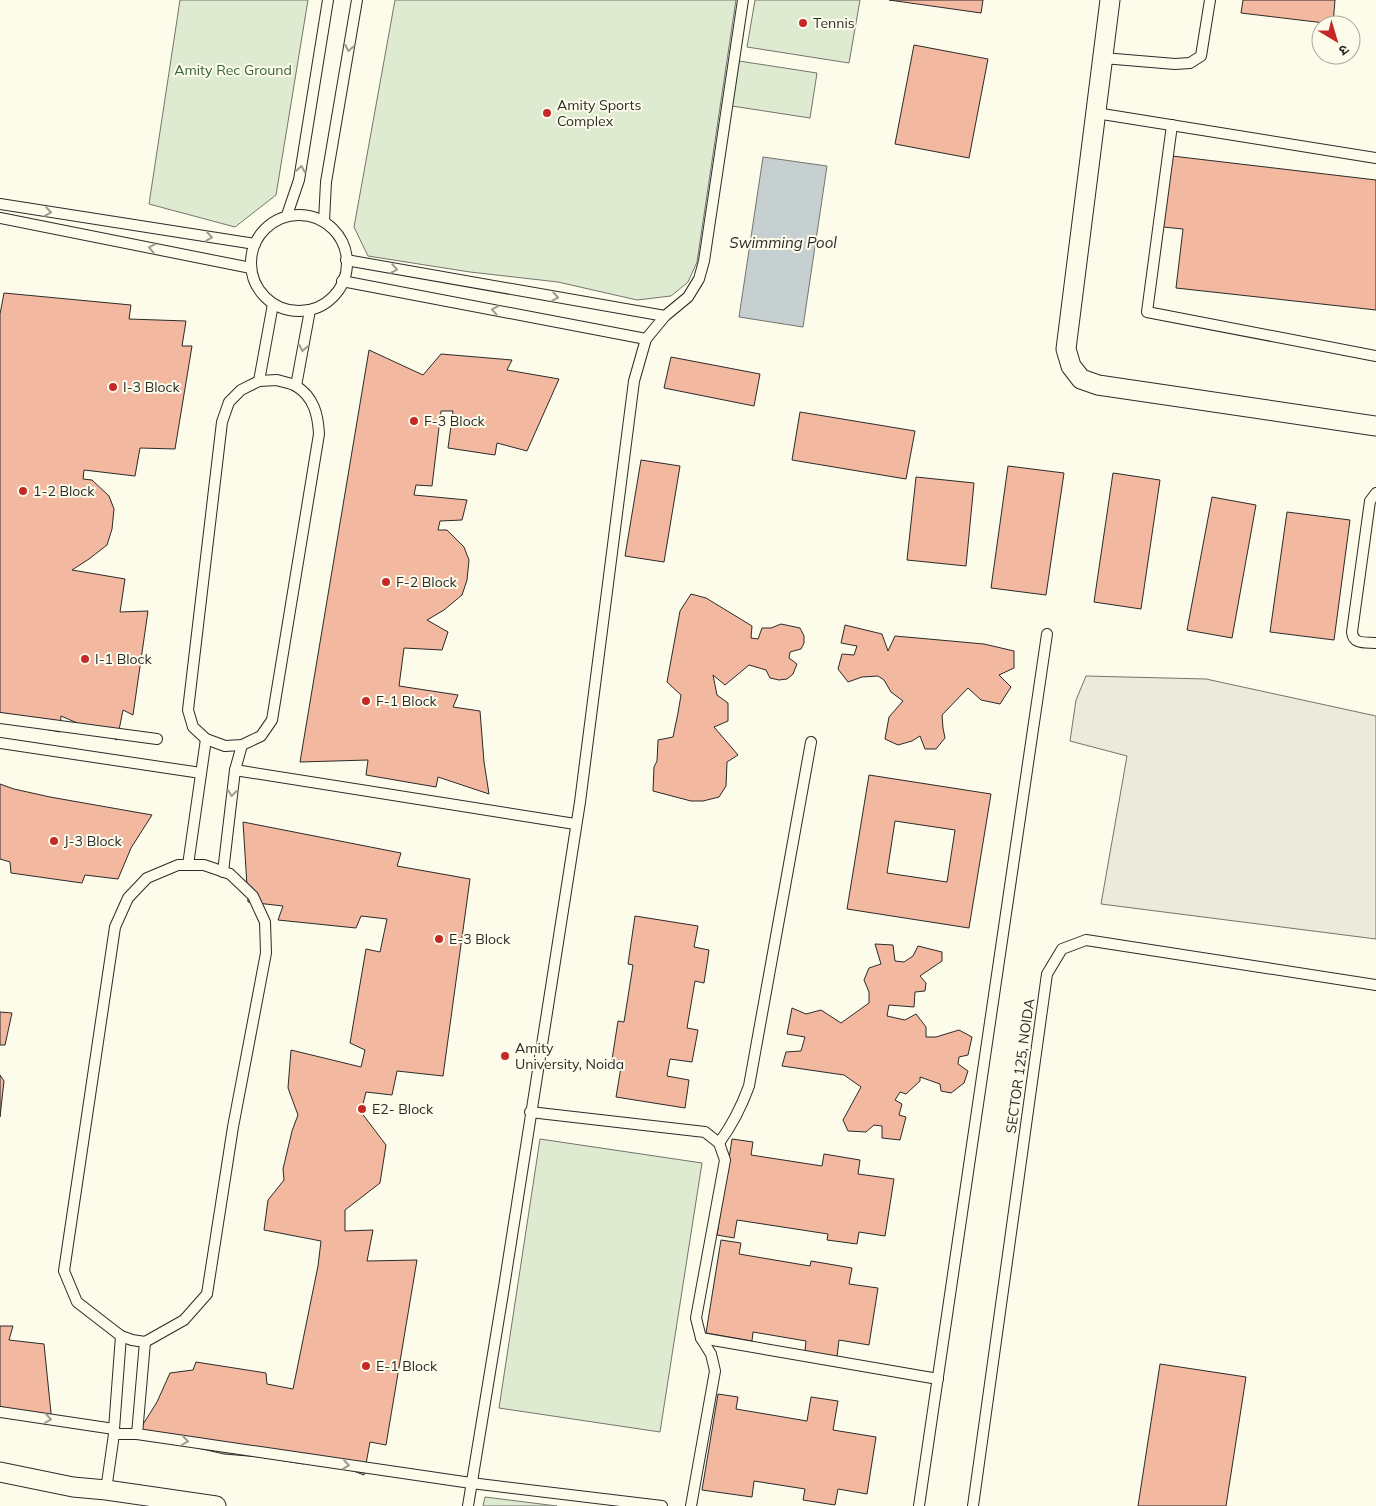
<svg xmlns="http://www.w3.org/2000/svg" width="1376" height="1506" font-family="Mulish,'Noto Sans Devanagari',sans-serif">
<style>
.green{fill:#deebd1;stroke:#74746e}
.parking{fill:#eceadb;stroke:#74746e}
.water{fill:#c7d0d0;stroke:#74746e}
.building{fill:#f2b8a0;stroke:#2b2b2b;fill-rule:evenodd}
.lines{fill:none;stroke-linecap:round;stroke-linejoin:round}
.lane-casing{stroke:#2b2b2b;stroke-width:12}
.street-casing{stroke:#2b2b2b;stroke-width:21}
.lane{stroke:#fdfbea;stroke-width:10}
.street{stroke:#fdfbea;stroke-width:19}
.oneway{stroke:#9e9d94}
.poi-dot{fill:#c62828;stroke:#fdfbea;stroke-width:2}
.labels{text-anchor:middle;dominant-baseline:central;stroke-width:4;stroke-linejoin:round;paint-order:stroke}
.poi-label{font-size:14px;fill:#2b2b2b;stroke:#fdfbea;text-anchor:start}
.park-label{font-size:14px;fill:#34623c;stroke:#fdfbea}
.street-label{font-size:14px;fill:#2b2b2b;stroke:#fdfbea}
.water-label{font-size:15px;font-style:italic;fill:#2b2b2b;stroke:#fdfbea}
</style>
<rect width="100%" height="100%" fill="#fdfbea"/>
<g class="green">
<path d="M180,0h128l-32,195 -41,32 -86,-23z"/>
<path d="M395,0h341l-39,262 -9,20 -17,14 -34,4 -79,-18 -88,-10 -102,-16 -14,-29z"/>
<path d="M755,0h105l-11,63 -102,-16z"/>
<path d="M739,61l78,12 -7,45 -78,-12z"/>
<path d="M540,1139l162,24 -42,269 -161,-24z"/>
<path d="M485,1497l72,9h-74z"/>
</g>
<path class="parking" d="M1086,676l120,3 170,37v223l-275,-35 26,-148 -57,-15 6,-41z"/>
<path class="water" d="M763,157l64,9 -24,161 -64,-10z"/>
<g class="building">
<path d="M889,0h94l-2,13z"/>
<path d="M1243,0h92l-2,24 -92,-11z"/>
<path d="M914,45l74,14 -19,99 -74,-14z"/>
<path d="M1172,156l204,24v130l-200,-22 7,-59 -20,-2z"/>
<path d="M4,293l127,12 -2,14 57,2 -4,25h10l-17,103 -35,-1 -5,28 -51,-6 -1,9 9,1 17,16 5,13 -2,20 -5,16 -18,14 -17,11 53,9 -5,33 28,-1 -15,104 -10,-5 -6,30 -56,-24 -1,16 -60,-12v-406z"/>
<path d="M369,350l54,25 18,-21 71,6 -5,10 52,9 -32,72 -30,-8 -2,12 -47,-7 5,-37h-12l-9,75 -16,-1 -2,10 53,5 -5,20 -22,1 -2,9h9l17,17 5,13 -2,20 -5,15 -18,15 -17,10 21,12 -6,18 -38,-2 -5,38 59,9 -5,12 27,4 4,51 5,32 -51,-17 -2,10 -70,-12 2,-15 -68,2z"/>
<path d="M671,357l89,17 -6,32 -90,-18z"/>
<path d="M800,412l115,19 -9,48 -114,-19z"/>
<path d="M641,460l39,6 -16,96 -39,-6z"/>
<path d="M1008,466l56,7 -18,122 -55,-7z"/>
<path d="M1113,473l47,7 -19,129 -47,-7z"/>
<path d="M916,477l58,6 -8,83 -59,-6z"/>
<path d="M1212,497l44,8 -24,133 -45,-8z"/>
<path d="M1287,512l63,8 -16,120 -64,-8z"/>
<path d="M691,594l15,4 46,28 -1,12 7,1 4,-11h9l10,-4 19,4 4,8v7l-3,6 -11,3 -1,6 8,6 -4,10 -6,5 -8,1 -9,-2 -4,-8 -17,-5 -24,20 -12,-10 4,20 11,8v18l-14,6 24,28 -11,7 -1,24 -7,11 -16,4h-12l-38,-10 1,-24 3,-6 1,-21 15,-3 5,-24 3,-18 -14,-13 13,-71z"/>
<path d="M845,625l37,9 6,17 7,-15 89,8 30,7v17l-15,7 12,12 -11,17 -19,-4 -13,-12 -26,27 1,13 2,10 -9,11h-11l-5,-13 -8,5 -14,4 -13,-6 4,-22 14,-16 -12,-9 -7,-12 -6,-4 -16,1 -14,5 -10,-13 4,-15 12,1 3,-9 -16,-3z"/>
<path d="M869,775l122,19 -22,134 -122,-19zM895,821l60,9 -8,52 -60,-9z"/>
<path d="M0,784l14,5 36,8 102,18 -21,33 -13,31 -33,-4 -3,8 -71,-10 -1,-11 -10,-3z"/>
<path d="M243,822l158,31 -4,13 73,13 -27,197 -46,-5 -5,24 -26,-3 -5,20 25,33 -6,38 -35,27v21l28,-1 -6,31 50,-1 -31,185 -16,-3 -6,33 -58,-22 -2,11 -44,-7 -36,-3 -87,-20 20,-32 13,-29 23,-3 3,-8 70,11 1,11 26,5 25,-123 3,-25 -57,-11 4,-30 16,-20 -1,-11 9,-38 6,-16 -10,-27 3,-38 70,17 4,-17 -15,-7 16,-94 14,3 7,-33 -26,-3 -5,12 -78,-8 5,-14 -35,-4z"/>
<path d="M635,916l63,10 -4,21 15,3 -5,33 -9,-2 -8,47 11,2 -6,32 -22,-3 -3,17 22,4 -4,28 -69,-11 5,-30 -10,-1 7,-45 6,1 9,-57 -5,-1z"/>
<path d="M875,944l18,1 2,16 9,1 9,-6 5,-10 24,6v9l-22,15 6,7 -1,8 -10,1 -1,15 -25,-2 -2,11 18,4 11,-6 10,13v10h10l23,-7 13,7 -4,18 -9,2 -1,7 10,7 -4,12 -13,10 -10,-2 -1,-7 -20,-7v4l-14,13 -6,-2 -5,8 7,4 -3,11 7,2 -6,23 -18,-2v-12l-8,-1 -8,7 -18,-1 -5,-11 18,-33 -17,-12 -62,-9 4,-14 15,-1 4,-14 -18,-3 5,-26 14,6 15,-4 20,13 28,-20v-11l-5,-12 5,-12 12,-4z"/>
<path d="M0,1012l12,1 -7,32h-5z"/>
<path d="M0,1075l4,6 -4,36z"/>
<path d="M732,1139l21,3 -2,13 71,11 2,-12 36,6 -2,14 36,5 -9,57 -26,-4 -2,12 -30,-4 1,-6 -91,-14 -3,18 -17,-3z"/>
<path d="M721,1240l20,3 -2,11 71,12 1,-5 41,7 -3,16 29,4 -9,57 -30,-5 -2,17 -32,-6 1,-10 -53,-9 -1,9 -46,-8z"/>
<path d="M0,1326h13l-4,14 35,4 8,79 -52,-7z"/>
<path d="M1160,1364l86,13 -20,129h-88z"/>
<path d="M718,1394l20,3 -2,12 71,12 4,-24 27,4 -5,29 43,7 -9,57 -29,-5 -3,16 -32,-5 2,-11 -51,-8 -2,16 -50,-7z"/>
</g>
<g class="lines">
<g class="lane-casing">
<g id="lane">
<path d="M1103,58l72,6 15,-1 11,-7 9,-56"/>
<path d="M1096,113l280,45"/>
<path d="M1172,125l-25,187 229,44"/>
<path d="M0,204l255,40"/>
<circle cx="299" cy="263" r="48"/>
<path d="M287,215l12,-35 29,-180"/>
<path d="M0,218l251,50"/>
<path d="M324,221l2,-39 31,-182"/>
<path d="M346,260l319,56"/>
<path d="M342,281l304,58"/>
<path d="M277,380c6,2 14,3 19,6 18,11 22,29 23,48l-47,286 -11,16 -19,9 -17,1 -19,-7 -13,-12 -5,-17 34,-288 7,-20 12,-12 18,-9z"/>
<path d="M259,381l14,-77"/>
<path d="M296,386l14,-76"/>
<path d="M1376,493l-6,8 -18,131c1,13 14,10 24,11"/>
<path d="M0,718l157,21"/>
<path d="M0,743l201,30"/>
<path d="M235,770l340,54"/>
<path d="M178,865h26l26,9 23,22 12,26 1,31 -33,174 -26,167 -23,26 -39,22 -13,-2 -11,-4 -44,-34 -13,-31 51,-344 13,-29 19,-20z"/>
<path d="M188,865l18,-126"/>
<path d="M223,872l12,-102 7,-25"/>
<path d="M530,1112l175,20 14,11 6,17 -29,158 5,20 10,16 4,17 -24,135"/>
<path d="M719,1143c14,-19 22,-35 30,-57l62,-344"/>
<path d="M701,1338l237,41"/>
<path d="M0,1412l114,17v5h23l334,49 191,23"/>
<path d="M114,1429l7,-93"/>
<path d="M137,1434l8,-92"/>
<path d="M106,1490l8,-56"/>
<path d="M468,1506l36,-219 76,-485 54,-421 12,-42 19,-23 23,-19 11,-18 5,-18 39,-261"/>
<path d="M919,1506l128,-872"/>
<path d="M973,1506l74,-532 15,-25 24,-9 290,45"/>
</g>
</g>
<g class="street-casing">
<g id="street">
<path d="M1110,0l-44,349 5,17 10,13 17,6 278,41"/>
<path d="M0,1472l73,15 33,3 110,16"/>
</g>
</g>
<use href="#lane" class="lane"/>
<use href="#street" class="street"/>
</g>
<defs><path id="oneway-chevron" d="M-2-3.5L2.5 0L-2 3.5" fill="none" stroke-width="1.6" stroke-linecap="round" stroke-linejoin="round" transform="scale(1.25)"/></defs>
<g class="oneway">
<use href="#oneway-chevron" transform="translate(349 48) rotate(100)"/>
<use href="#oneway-chevron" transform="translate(301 169) rotate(-81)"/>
<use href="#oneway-chevron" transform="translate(48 212) rotate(9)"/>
<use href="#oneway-chevron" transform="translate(209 237) rotate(9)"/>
<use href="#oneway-chevron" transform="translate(152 248) rotate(-169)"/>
<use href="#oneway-chevron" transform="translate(394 269) rotate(10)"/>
<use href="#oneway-chevron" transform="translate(555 297) rotate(10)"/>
<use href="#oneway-chevron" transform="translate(495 310) rotate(-169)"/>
<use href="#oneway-chevron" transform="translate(303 348) rotate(100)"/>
<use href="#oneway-chevron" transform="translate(232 793) rotate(97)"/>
<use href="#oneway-chevron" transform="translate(48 1419) rotate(8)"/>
<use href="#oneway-chevron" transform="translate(185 1441) rotate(8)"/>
<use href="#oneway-chevron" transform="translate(346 1465) rotate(8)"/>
</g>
<g class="poi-dot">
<circle cx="803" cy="23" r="5"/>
<circle cx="547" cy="113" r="5"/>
<circle cx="113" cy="387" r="5"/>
<circle cx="414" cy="421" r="5"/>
<circle cx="23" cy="491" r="5"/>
<circle cx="386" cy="582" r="5"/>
<circle cx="85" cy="659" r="5"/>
<circle cx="366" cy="701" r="5"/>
<circle cx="54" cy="841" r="5"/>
<circle cx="439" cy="939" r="5"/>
<circle cx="505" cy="1056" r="5"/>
<circle cx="362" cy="1109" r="5"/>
<circle cx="366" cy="1366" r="5"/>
</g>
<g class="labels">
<g class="poi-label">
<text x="813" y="23">Tennis</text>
<text x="557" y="105">Amity Sports<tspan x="557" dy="16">Complex</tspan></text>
<text x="123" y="387">I-3 Block</text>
<text x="424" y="421">F-3 Block</text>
<text x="33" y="491">1-2 Block</text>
<text x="396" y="582">F-2 Block</text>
<text x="95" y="659">I-1 Block</text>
<text x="376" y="701">F-1 Block</text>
<text x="64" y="841">J-3 Block</text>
<text x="449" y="939">E-3 Block</text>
<text x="515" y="1048">Amity<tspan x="515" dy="16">University, Noida</tspan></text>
<text x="372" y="1109">E2- Block</text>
<text x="376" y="1366">E-1 Block</text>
</g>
<g class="park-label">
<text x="233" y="70">Amity Rec Ground</text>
</g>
<g class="street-label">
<text transform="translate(1020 1066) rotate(-82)">SECTOR 125, NOIDA</text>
</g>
<g class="water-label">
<text x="783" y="242">Swimming Pool</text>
</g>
</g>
<g transform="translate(1336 40) rotate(142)"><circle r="24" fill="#fdfbea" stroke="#a9a89e"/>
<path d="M0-4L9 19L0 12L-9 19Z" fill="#c62828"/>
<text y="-8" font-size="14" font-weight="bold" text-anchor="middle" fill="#2b2b2b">उ</text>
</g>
</svg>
